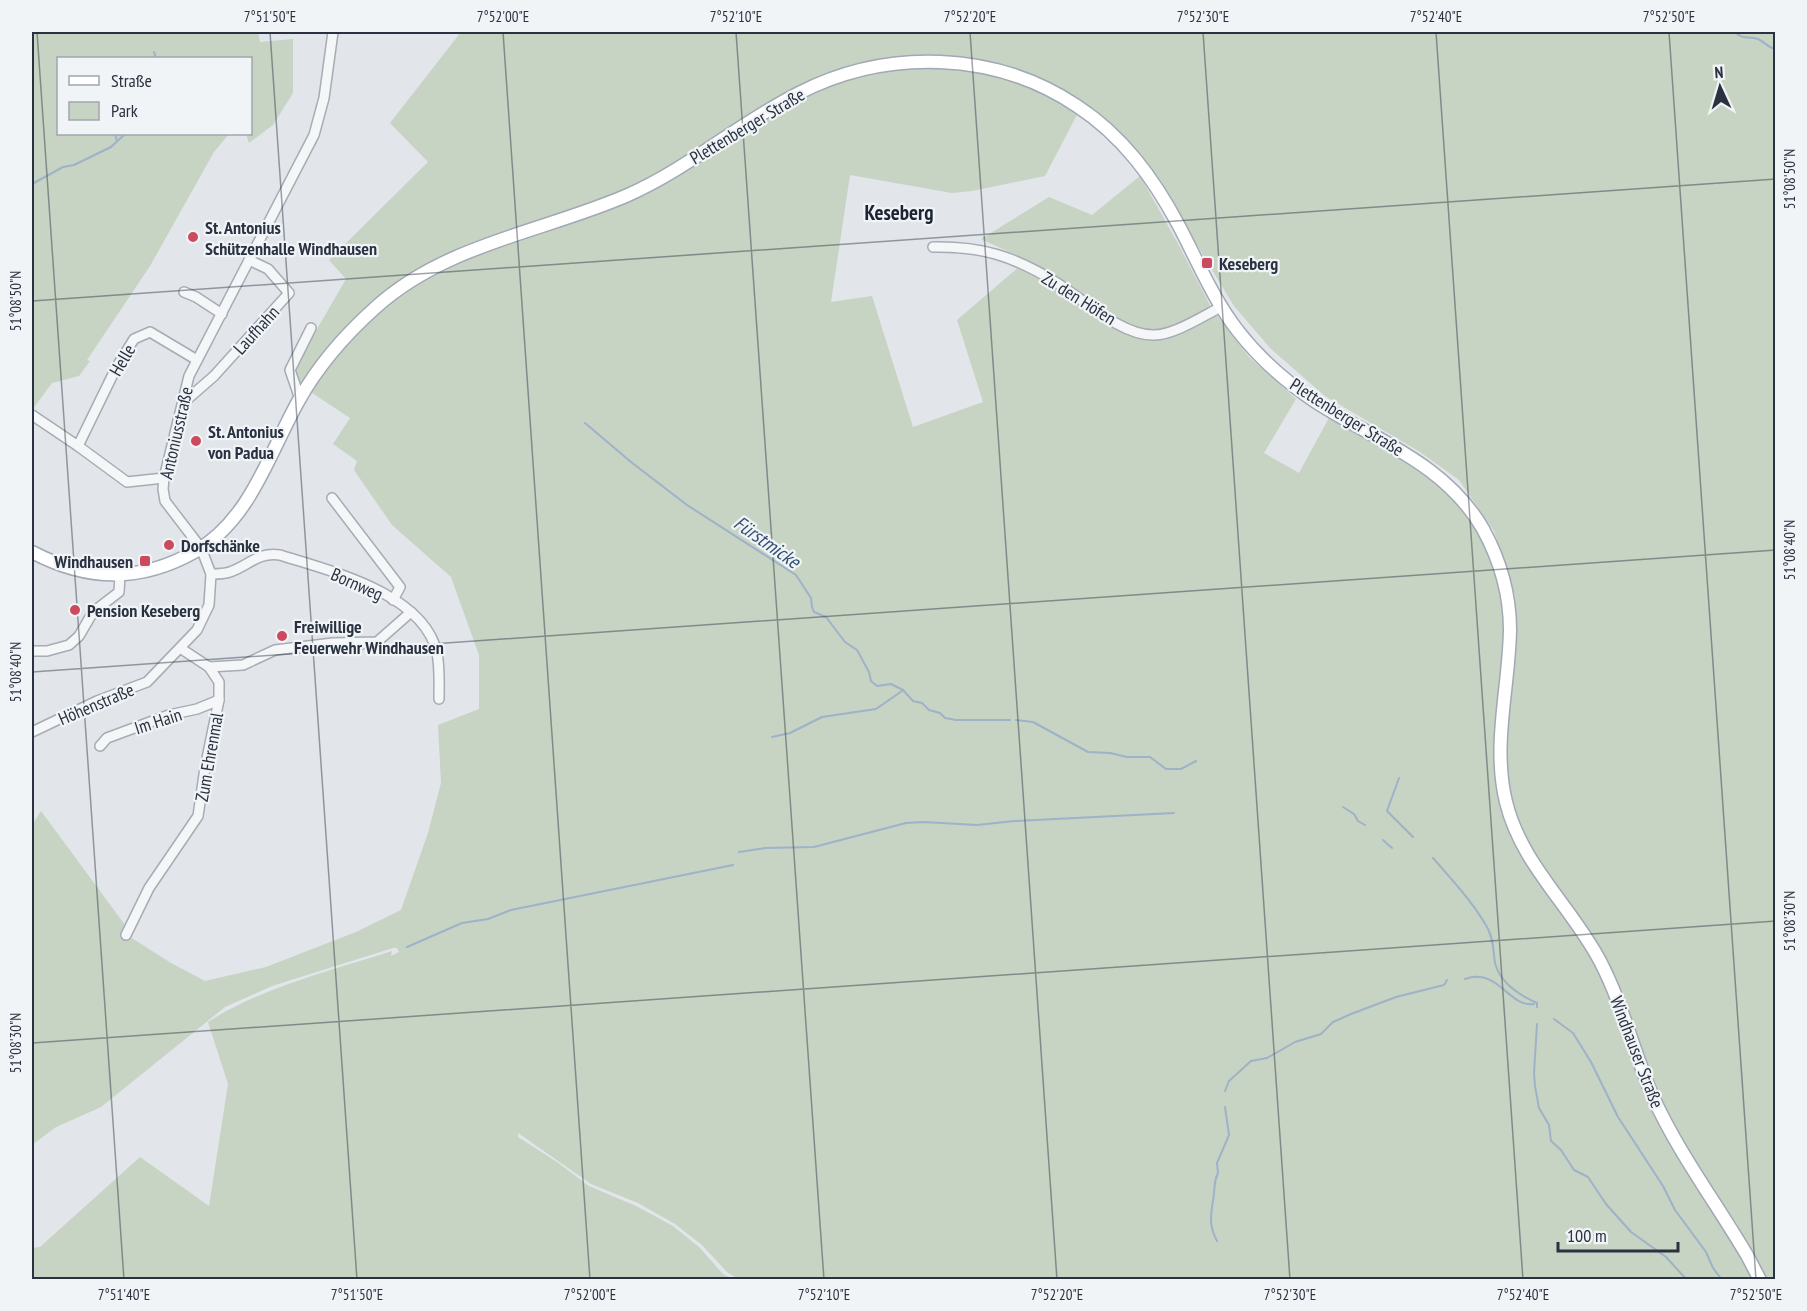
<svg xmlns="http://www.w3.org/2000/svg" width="1807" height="1311" font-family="'PT Sans Narrow',sans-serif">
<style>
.green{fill:#c7d3c3;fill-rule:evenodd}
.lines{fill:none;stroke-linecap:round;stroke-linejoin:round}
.stream{stroke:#9eb2c9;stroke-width:2}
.minor-casing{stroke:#a7acb4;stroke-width:12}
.major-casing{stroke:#a1a9b5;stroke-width:15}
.minor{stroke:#f4f6f8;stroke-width:9}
.major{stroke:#fff;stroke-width:12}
.ticks{fill:none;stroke:#2a3241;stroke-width:1.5;stroke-opacity:0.45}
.poi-dot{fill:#cb4a5d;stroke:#f1f4f7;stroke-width:2}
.labels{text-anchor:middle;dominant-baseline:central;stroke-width:4.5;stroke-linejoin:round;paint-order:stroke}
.street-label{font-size:18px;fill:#2a3241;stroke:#f1f4f7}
.poi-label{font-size:18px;font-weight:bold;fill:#2a3241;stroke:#f1f4f7;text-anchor:start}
.water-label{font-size:20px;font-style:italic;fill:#355174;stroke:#f1f4f7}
.quarter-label{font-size:21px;font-weight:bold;fill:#1c2332;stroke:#f1f4f7}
.neatline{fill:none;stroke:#2a3241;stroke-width:2}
.ticks-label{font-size:15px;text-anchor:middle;fill:#2a3241}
</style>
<rect width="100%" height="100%" fill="#e2e5ea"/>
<g class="green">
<path d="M32,32h226l2,10 33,-3v54l-20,32 -24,18 -3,-9h4v-76h-192v76h171l-15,18 -64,114 -63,94 3,1 -11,15 -27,7 -20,27z"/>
<path d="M461,32h1314v1247h-1037l-11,-7 -25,-27 -27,-21 -37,-21 -47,-19 -73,-51v4l39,25 32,24 47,20 37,20 26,21 24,27 9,5 -700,1v-32l8,-1 100,-90 69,49 19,-122 -20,-62c55,-35 122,-51 184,-71l-1,5 8,-4 -2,-4h-4l-121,38 -47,21 -124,100 -45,20 -24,18v-320l9,-14 84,114 2,10 44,28 34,18 61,-14 90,-35 45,-22 27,-77 13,-50 -3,-58 41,-16v-54l-28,-78 -59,-52 -38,-55 3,-9 -24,-17 17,-26 -47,-31 -9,-18 52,-90 -17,-19 99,-98 -38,-39zM1095,109l39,41 41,59 59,97 37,43 54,47 95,56 39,28 35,51 21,65 1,23 -5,4c-7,-25 -13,-51 -24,-75 -29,-63 -100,-97 -157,-132l-31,57 -35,-20 32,-54 -47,-42 -37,-48 -36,-69 -36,-64 -48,39 -43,-18 -68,42 46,21 -70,60 26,82 -70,25 -41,-131 -41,6 19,-127 102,18 20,-2 73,-15 34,-65z"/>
</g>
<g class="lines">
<g class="stream">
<path d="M1735,32c8,8 13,4 23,7 7,3 10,9 18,10"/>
<path d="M154,52l2,6"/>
<path d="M115,134l2,7"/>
<path d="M32,184l31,-17 11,-2 37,-18 14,-13"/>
<path d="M585,423l46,39 56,43 109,70 15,23 1,9 2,5 12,5 19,25 12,8 12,22 2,9 6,5 14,-2 12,6 10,11 9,2 7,7 11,3 5,5 11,2h54"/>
<path d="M1016,720l17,2 55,30 22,1 17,4h23l16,12h15l15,-8"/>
<path d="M772,737l18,-4 32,-16 54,-8 26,-18"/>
<path d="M1399,778l-12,33 26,26"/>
<path d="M1343,807l11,7 4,7 7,4"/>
<path d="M1383,840l9,8"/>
<path d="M739,852l26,-4 49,-1 92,-24 17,-1 54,3 37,-4 160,-8"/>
<path d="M1433,858c19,22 40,44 54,69 7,12 6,24 8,36 5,20 24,32 42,40v4"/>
<path d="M407,947l55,-24 26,-4 23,-9 222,-45"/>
<path d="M1465,979c33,-12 44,29 69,25"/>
<path d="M1554,1019l19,14 18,29 27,55 45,69 12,24 31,42 7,16 9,12"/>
<path d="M1537,1024l-3,49 1,13 4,22 10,17 2,16 10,9 13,20 14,7 18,27 25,28 35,25 21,23"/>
<path d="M1225,1091l4,-10 22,-20 16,-3 28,-16 26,-8 12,-12 18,-8 45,-17 48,-12 3,-5"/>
<path d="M1217,1241c-10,-19 -5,-29 -3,-48 1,-8 0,-12 4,-20l-1,-10 12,-28 -4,-28"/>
</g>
<g class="minor-casing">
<g id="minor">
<path d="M933,247c48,-1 80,9 121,34 28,17 67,55 100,54 20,0 49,-19 67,-28"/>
<path d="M184,292l12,5 26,17"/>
<path d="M300,399l-10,-29 21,-42"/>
<path d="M183,403l31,-27 75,-83 -21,-24 -19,-9"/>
<path d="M32,415l46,31 49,36 37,-4"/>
<path d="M78,446l38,-78 18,-29 16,-7 47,28"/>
<path d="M332,498l68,89 -7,13"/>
<path d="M211,574c6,0 13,0 19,-2 20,-7 27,-20 50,-17 50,16 144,38 157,98 3,15 2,31 2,46"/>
<path d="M32,651h15l22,-6 10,-9 14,-24 26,-20 1,-17"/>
<path d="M209,667l34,-2 32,-15 58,-7 44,-1 34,-30"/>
<path d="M32,732l65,-31 50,-19 50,-52 12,-25 2,-31 -10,-26 -36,-47 -2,-12 1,-11 25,-102 125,-241 10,-37 9,-66"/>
<path d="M100,746l7,-8 62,-23 28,-6 22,-9"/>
<path d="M126,935l23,-47 49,-72 7,-48 14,-68v-18l-10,-15 -29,-19"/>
</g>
</g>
<g class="major-casing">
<path id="major" d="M32,552c55,29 108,31 164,-1 55,-32 73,-98 103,-151 19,-34 47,-66 76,-92 70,-64 168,-76 253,-113 61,-27 111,-72 171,-102 88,-45 196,-42 278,13 46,30 77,73 102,120 19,36 34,73 59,105 21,27 48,51 78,71 59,38 130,62 167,127 17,31 27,66 27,101 -1,58 -18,115 -4,172 15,62 65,104 94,159 23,44 34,92 53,136 26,57 64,107 95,160l12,23"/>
</g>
<use href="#minor" class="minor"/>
<use href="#major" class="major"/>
</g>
<path class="ticks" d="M37,32l87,1248M270,32l87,1248M503,32l87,1248M736,32l88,1248M970,32l87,1248M1203,32l87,1248M1436,32l87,1248M1669,32l87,1248M32,301l1744,-122M32,672l1744,-122M32,1043l1744,-122"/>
<g class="poi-dot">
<circle cx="193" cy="237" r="6"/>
<rect x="1201" y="257" width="12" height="12" rx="3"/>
<circle cx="196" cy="441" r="6"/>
<circle cx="169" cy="545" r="6"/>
<rect x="139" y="555" width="12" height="12" rx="3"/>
<circle cx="75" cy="610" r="6"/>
<circle cx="282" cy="636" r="6"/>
</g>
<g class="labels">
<g class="street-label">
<text transform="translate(747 126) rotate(-31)">Plettenberger Straße</text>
<text transform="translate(1079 298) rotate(32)">Zu den Höfen</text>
<text transform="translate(256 330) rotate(-48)">Laufhahn</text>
<text transform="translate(122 360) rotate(-60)">Helle</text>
<text transform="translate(1347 417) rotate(32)">Plettenberger Straße</text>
<text transform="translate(176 433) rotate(-77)">Antoniusstraße</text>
<text transform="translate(357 584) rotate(24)">Bornweg</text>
<text transform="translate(96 704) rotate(-23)">Höhenstraße</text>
<text transform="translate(158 721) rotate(-18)">Im Hain</text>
<text transform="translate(209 757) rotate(-80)">Zum Ehrenmal</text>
<text transform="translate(1637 1052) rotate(69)">Windhauser Straße</text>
</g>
<g class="poi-label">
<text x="205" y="227">St. Antonius<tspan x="205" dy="21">Schützenhalle Windhausen</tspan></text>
<text x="1219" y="263">Keseberg</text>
<text x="208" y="431">St. Antonius<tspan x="208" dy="21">von Padua</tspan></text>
<text x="181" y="545">Dorfschänke</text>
<text x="133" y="561" text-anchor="end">Windhausen</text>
<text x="87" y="610">Pension Keseberg</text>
<text x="294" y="626">Freiwillige<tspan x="294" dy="21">Feuerwehr Windhausen</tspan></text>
</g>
<g class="water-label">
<text transform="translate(767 542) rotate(35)">Fürstmicke</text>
</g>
<g class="quarter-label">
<text x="899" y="212">Keseberg</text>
</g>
</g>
<rect width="1807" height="1311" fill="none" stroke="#f1f4f7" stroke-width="66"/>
<rect x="57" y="57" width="195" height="78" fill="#f1f4f7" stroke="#a1a6ae" stroke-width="1.5"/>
<rect x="69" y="76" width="30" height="9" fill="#ffffff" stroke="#a1a6ae" stroke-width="1.5"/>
<text x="111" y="87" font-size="18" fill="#2a3241">Straße</text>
<rect x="69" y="102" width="30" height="18" fill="#c7d3c3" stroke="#a1a6ae" stroke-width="1.5"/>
<text x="111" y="117" font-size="18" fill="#2a3241">Park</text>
<g transform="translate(1720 87) rotate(356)" stroke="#f1f4f7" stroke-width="4.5" paint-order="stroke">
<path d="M0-4.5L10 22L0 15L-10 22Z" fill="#2a3241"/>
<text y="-9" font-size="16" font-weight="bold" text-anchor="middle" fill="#2a3241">N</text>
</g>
<path d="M1558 1242v9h120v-9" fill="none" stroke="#2a3241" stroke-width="3"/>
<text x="1567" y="1242" font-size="18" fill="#2a3241" stroke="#f1f4f7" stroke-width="4.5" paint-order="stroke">100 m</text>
<rect x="33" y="33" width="1741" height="1245" class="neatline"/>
<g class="ticks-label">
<text x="270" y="22">7°51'50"E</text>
<text x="503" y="22">7°52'00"E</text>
<text x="736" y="22">7°52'10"E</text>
<text x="970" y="22">7°52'20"E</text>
<text x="1203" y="22">7°52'30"E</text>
<text x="1436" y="22">7°52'40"E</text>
<text x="1669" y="22">7°52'50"E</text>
<text transform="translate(1790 179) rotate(-90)" y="5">51°08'50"N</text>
<text transform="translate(16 301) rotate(-90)" y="5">51°08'50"N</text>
<text transform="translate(1790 550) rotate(-90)" y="5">51°08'40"N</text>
<text transform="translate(16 672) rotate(-90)" y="5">51°08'40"N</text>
<text transform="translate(1790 921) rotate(-90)" y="5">51°08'30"N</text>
<text transform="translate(16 1043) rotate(-90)" y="5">51°08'30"N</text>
<text x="124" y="1300">7°51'40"E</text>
<text x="357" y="1300">7°51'50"E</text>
<text x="590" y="1300">7°52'00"E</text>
<text x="824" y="1300">7°52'10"E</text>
<text x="1057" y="1300">7°52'20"E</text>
<text x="1290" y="1300">7°52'30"E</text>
<text x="1523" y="1300">7°52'40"E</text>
<text x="1756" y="1300">7°52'50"E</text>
</g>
</svg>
